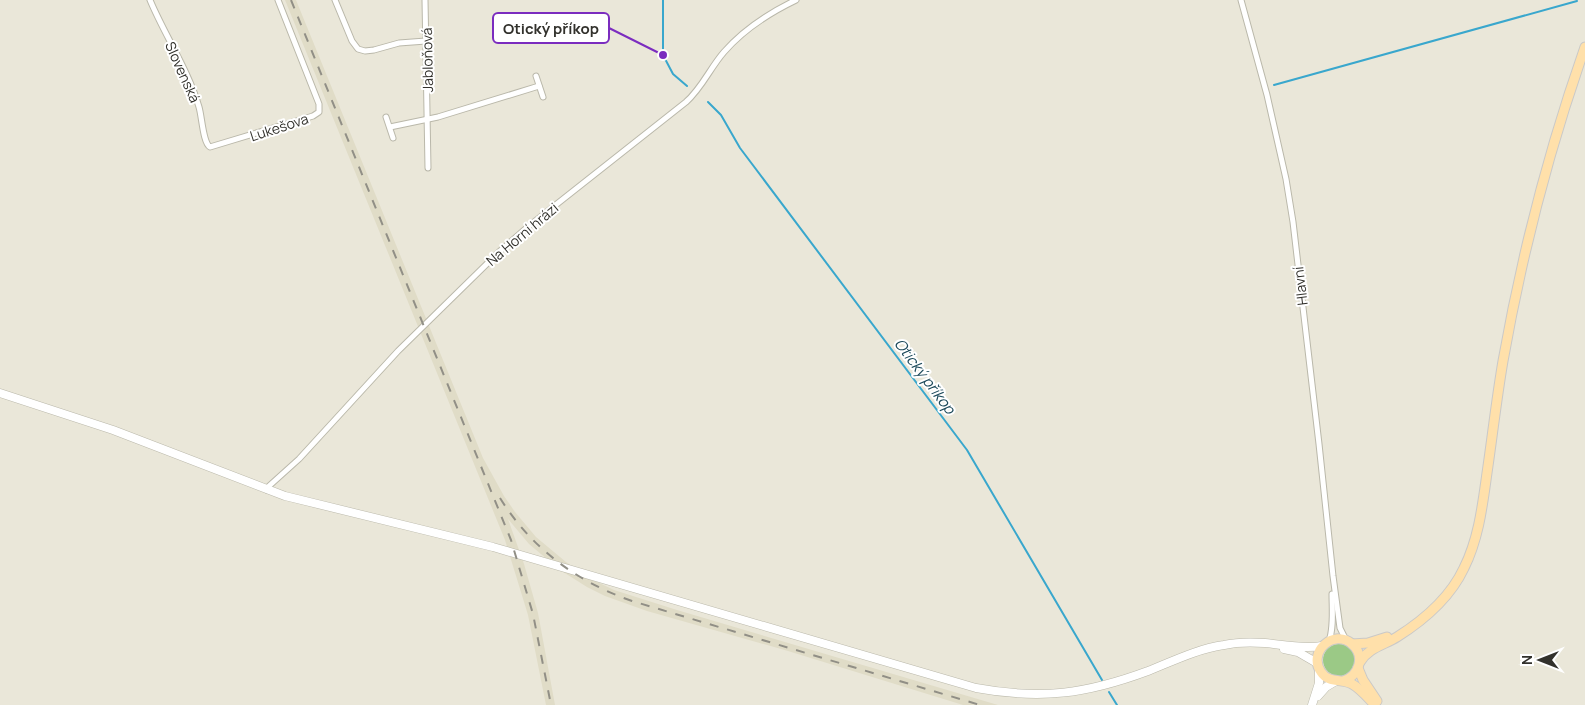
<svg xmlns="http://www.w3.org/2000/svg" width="1585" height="705" font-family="Manrope,sans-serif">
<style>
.built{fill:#e0dcc7}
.grass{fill:#9bc986}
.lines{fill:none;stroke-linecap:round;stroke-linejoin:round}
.stream{stroke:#39a7cd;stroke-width:2}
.minor-casing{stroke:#bab8aa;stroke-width:7}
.secondary-casing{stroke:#bab8aa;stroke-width:9}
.primary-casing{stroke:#cac9c8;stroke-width:11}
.minor{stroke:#fff;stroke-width:5}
.secondary{stroke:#fff;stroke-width:8}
.primary{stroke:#ffe0aa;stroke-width:9}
.rail{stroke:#918f86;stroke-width:2;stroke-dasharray:9 9;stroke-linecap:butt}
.labels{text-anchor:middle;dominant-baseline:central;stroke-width:4;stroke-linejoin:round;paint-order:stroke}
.street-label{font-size:14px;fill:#32312c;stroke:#fff}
.water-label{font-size:15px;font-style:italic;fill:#1c495a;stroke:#fff}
.leader{fill:none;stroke:#7b2cbf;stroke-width:2}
.callout-dot{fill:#7b2cbf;stroke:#fff;stroke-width:2}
.callout{fill:#fff;stroke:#7b2cbf;stroke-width:2}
.callout-label{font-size:15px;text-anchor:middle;font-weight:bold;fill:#32312c}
</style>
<rect width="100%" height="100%" fill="#eae7d9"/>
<path class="built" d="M285,0h11l187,458 21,38 11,16 21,25 30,25 25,17 23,11 63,20 321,95h-35l-175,-54 -141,-40 -42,-15 -18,-9 -27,-17 -31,-26 -21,-25 16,45 14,49 17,92h-9l-18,-90 -23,-75z"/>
<circle class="grass" cx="1339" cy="660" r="16"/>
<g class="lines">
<g class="stream">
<path d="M663,0v55l10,19 14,12"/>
<path d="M1274,85l303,-84"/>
<path d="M708,102l13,13 19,33 227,302 135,230"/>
<path d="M1109,692l8,13"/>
</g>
<g class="minor-casing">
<g id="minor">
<path d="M150,0c15,36 38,69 49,107 3,10 4,36 11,40l103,-31 6,-4v-8l-41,-104"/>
<path d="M335,0l17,41 6,8 7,2 9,-1 25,-7 27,-2"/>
<path d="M425,0l3,168"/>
<path d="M1241,0l26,95 19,84 7,43 26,222 14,132 7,52 6,12"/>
<path d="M536,76l7,21"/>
<path d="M386,117l7,21"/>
<path d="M390,127l48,-10 101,-31"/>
<path d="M267,490l2,-4 30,-27 99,-108 101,-99 30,-26 157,-124c16,-14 24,-34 38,-50 20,-23 45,-39 72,-52"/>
<path d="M1329,641c5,-14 3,-32 3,-47"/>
</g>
</g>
<g class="secondary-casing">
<g id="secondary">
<path d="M0,393l113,37 172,66 208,51 483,141c65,12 110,6 172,-17 25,-10 49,-22 76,-26 13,-3 27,-3 41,-2 19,2 39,6 57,3"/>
<path d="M1284,649l14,3 19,11"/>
<path d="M1318,696l8,-9 10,-6"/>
<path d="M1312,705l7,-22v-13"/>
</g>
</g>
<g class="primary-casing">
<g id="primary">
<path d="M1352,644l16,-1 19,-6"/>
<path d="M1360,662c8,-14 24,-17 37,-25 27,-17 53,-39 67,-69 16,-32 19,-68 24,-102 5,-35 9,-70 15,-105 19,-107 46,-212 82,-314"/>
<path d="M1358,668l5,12 14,21"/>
<path d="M1343,681c16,-5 23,-25 9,-37 -18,-16 -45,8 -31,28 8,12 20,6 31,12 9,5 16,14 23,21"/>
</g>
</g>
<use href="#minor" class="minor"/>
<use href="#secondary" class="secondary"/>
<use href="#primary" class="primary"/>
<g class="rail">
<path d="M291,0l220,540 22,74 18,91"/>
<path d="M500,498c31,50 77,84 132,103l348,104"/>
</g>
</g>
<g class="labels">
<g class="street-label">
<text transform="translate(427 60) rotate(-91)">Jabloňová</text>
<text transform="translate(183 72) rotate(66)">Slovenská</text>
<text transform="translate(279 127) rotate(-18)">Lukešova</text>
<text transform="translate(522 234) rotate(-40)">Na Horní hrázi</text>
<text transform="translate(1300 286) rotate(-97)">Hlavní</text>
</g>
<g class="water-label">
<text transform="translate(925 376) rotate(53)">Otický příkop</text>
</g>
</g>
<path class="leader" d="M663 55L609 28"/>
<circle class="callout-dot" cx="663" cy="55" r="5"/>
<rect class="callout" x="493" y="13" width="116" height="30" rx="5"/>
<g class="callout-label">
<text x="551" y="34">Otický příkop</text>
</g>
<g transform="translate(1540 660) rotate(270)" stroke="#ffffff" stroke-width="4" paint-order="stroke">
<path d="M0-4L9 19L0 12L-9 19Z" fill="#32312c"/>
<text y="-8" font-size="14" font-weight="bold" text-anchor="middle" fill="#32312c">N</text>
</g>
</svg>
